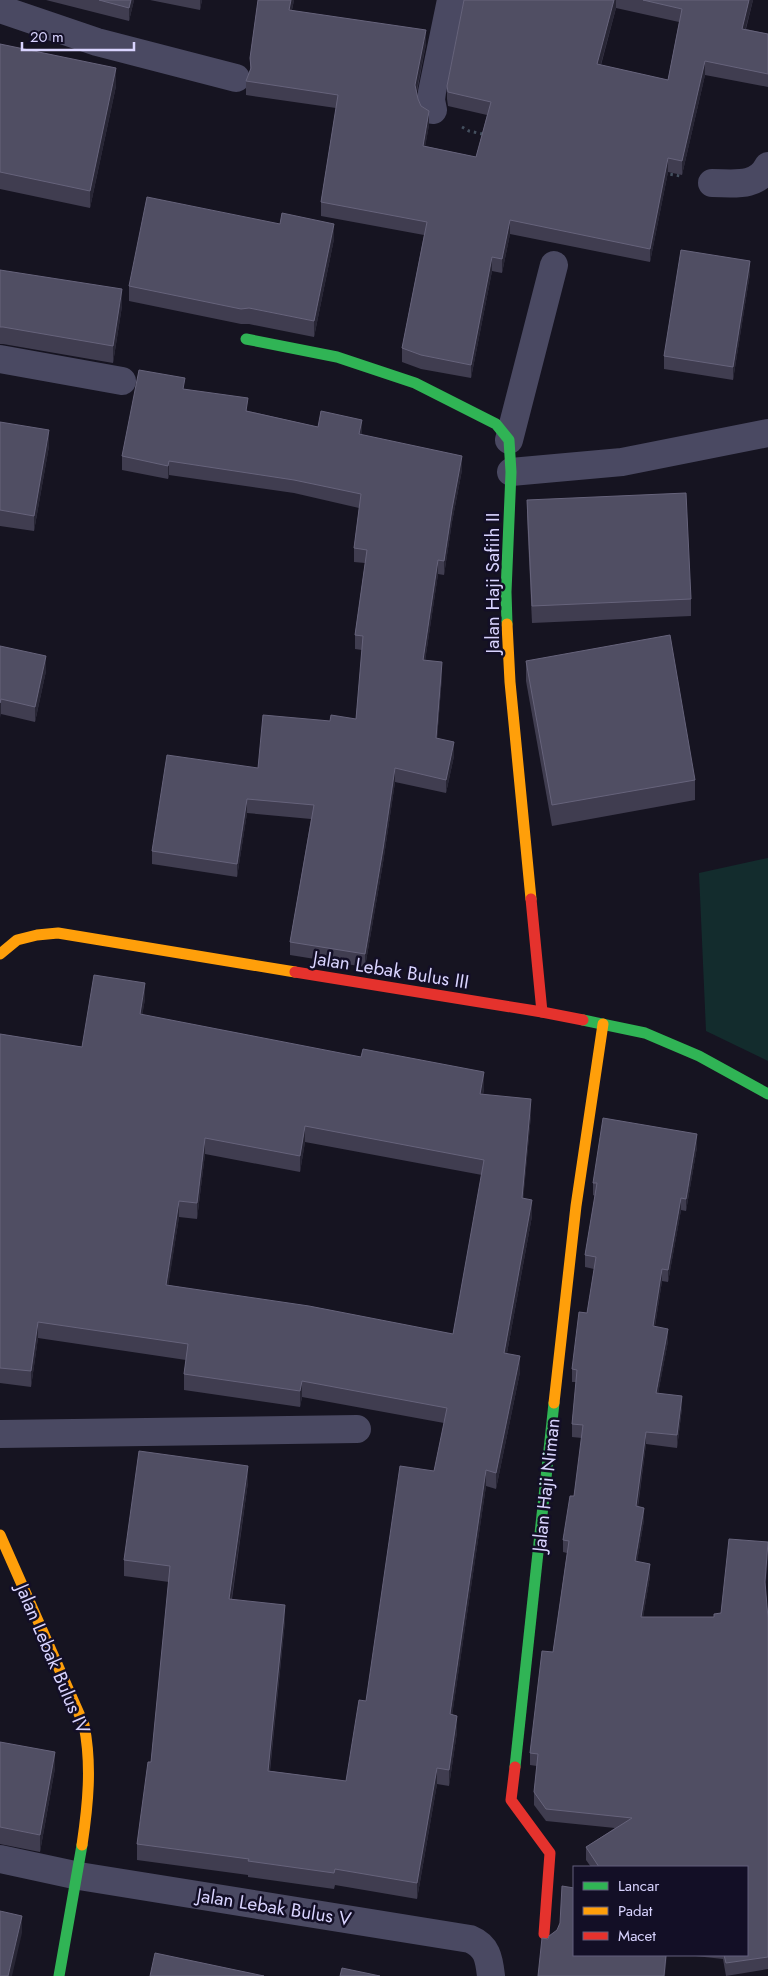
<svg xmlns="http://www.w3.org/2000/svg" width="768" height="1976" font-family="Jost,sans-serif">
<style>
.green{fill:#132c2d}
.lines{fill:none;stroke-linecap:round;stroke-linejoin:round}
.path{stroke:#44505f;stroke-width:3;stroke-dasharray:2.5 4;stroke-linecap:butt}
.street{stroke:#4a4962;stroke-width:28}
.fast{stroke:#30b455;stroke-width:11}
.slow{stroke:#ff9f0a;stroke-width:11}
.jam{stroke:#e5322d;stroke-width:11}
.wall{fill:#403d50;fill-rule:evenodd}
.shaded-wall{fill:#282635}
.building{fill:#504e63;stroke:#66637b;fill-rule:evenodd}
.labels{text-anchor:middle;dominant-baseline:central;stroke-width:5;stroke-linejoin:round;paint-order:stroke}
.street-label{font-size:19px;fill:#d9d4ff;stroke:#130f26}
</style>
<rect width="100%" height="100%" fill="#161421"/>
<path class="green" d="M768,858v203l-62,-30 -7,-158z"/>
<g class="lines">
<g class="path">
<path d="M462,127l7,4 18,4"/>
<path d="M664,173l16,3"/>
</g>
<g class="street">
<path d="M0,9l97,33 139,36"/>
<path d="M433,110l-2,-10 1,-8 19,-92"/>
<path d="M712,183c21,0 45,5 56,-17"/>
<path d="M0,359l122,22"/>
<path d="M509,440l45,-175"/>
<path d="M511,472l111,-10 146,-29"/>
<path d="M0,1434l357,-5"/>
<path d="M0,1859l79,17 391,63c17,7 19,19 21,37"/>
</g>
<g class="fast">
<path d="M246,339l91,18 78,26 81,41 13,16 2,32 -5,120 1,32"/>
<path d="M583,1020l62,13 54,23 69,38"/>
<path d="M515,1767l39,-364"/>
<path d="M59,1976l23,-131"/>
</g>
<g class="slow">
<path d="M507,624l3,58 21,217"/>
<path d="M0,954l17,-14 20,-5 21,-2 237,39"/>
<path d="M554,1403l22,-197 27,-182"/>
<path d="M0,1535l84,190c8,40 4,80 -2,120"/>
</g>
<g class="jam">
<path d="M531,899l11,113"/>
<path d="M295,972l247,40 41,8"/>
<path d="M515,1767l-4,33 39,53 -6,81"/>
</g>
</g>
<g class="wall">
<path d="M46,0h88l-5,21z"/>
<path d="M150,0h52l-2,10z"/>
<path d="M258,0h36l-2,10 134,34 -9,48 1,7 11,26 -4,21 51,11 11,-42 -39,-9 -1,-7v-13l17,-86h289l-7,29 22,5v53l-63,-12 -23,100 -14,-3 -18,90 -140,-28 -8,39 -10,-2 -21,107 -50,-9 -19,-7v-14l22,-113 -103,-19v-14l15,-94 -90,-13v-14l4,-9v-14zM616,8l63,14 -11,58 -67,-15z"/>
<path d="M0,44l116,42 -26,122 -90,-19z"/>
<path d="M334,239l-20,98 -65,-13h-8l-112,-23v-15z"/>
<path d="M0,270l122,36 -9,57 -110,-19h-3z"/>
<path d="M750,273l-17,107 -69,-11v-13z"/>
<path d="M185,389l63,22 70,16 44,8 100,35 -10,52 -8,53 -6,-1 -13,87 17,15 -5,63 17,17 -8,37 -51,-11 -12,81 -18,104 -75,-12v-13l21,-123 -64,-6 -10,64 -85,-13v-13l106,-83 72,-47 26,-2 6,-69 -7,-1v-14l10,-72 -11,-1v-14l5,-40 -65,-15 -125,-18 -1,4 -46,-9v-14z"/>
<path d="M0,422l49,24 -15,85 -34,-5z"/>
<path d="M527,500l164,99v17l-159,7 -5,-106z"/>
<path d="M0,646l46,25 -11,51 -34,-8z"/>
<path d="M526,661l169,119v20l-143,26 -26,-145z"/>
<path d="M145,999l-3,16 342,73 -1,7 48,20 -8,84 9,17 -25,137 13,19 -24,117 -10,-3 -34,229 5,17 -8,54 -12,-2 -20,115 -82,-14 -1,4 -86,-12v-2l-111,-15v-16l14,-82 18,-180 -45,-6v-16l124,-78 -16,117 53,22 -15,150 76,10 20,-80 68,-230 10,-48 -142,-26 -2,10 -116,-17v-16l2,-14 -148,-22 -7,49 -31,-4v-349l82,13zM305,1142l177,33 -29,159 -285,-49 11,-68 18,2 8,-65 95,18z"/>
<path d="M697,1147l-11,64 -5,-1 -13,72 -6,-1 -7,45 13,15 -10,52 24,15 -5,40 -31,-4 -8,63 6,13 -7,41 13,15 -7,41h71l7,-4 44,-24 3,29v351l-42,7 -3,-17 -37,-4h61v-88h-156l-5,-7v-13l29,-19 -69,-7 -12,-16v-13l3,-26 -7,-1v-12l23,-101 14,-99 -4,-1v-12l11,-44 8,-58 -10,-1v-13l4,-42h-4v-13l15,-56 7,-44 -9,-2v-12l10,-59 -2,-1v-12z"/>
<path d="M0,1742l55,26 -15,84 -40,-8z"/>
</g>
<g class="shaded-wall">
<path d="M131,0h3l-5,21v-13z"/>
<path d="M200,0h2l-2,10z"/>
<path d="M291,0h3l-5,23v-13z"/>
<path d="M614,0h2v8l-19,70v-14z"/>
<path d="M749,0h4l-11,42v-13z"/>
<path d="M426,30v14l-11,54v-13z"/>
<path d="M705,61v14l-23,100v-14z"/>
<path d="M116,68v18l-26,122v-17z"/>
<path d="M429,111v14l-6,34v-13z"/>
<path d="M668,158v14l-18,90v-13z"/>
<path d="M510,220v14l-8,39v-14z"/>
<path d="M334,224v15l-20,98v-16z"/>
<path d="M492,257v14l-21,107v-13z"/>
<path d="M750,261v12l-17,107v-13z"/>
<path d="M122,289v17l-9,57v-17z"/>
<path d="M362,420v14l-3,14v-14z"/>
<path d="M49,430v16l-15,85v-15z"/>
<path d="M462,456v14l-10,52 -8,53v-14l8,-52z"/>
<path d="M169,461v14l-1,4v-13z"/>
<path d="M438,560v14l-15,100v-14z"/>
<path d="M46,656v15l-11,51v-15z"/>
<path d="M442,662v14l-6,76v-14z"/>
<path d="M1,699v15l-1,4v-15z"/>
<path d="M454,742v14l-8,37v-13z"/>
<path d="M395,768v14l-12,81 -18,104v-13z"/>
<path d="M247,799v14l-10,64v-13z"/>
<path d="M145,983v16l-5,31v-16z"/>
<path d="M484,1072v16l-4,22v-16z"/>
<path d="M531,1099v16l-9,99v-16z"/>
<path d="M305,1126v16l-5,30v-16z"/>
<path d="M697,1134v13l-11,64v-12z"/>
<path d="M205,1138v16l-8,65v-16z"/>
<path d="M681,1198v12l-13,72v-12z"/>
<path d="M532,1200v16l-28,153v-16z"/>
<path d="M179,1201v16l-13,84v-16z"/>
<path d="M662,1269v12l-9,57v-12z"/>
<path d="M38,1322v16l-7,49v-16z"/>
<path d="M668,1329v12l-12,64v-12z"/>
<path d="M520,1356v16l-24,117v-16z"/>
<path d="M302,1381v16l-2,10v-16z"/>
<path d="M682,1396v12l-5,40v-13z"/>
<path d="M646,1432v12l-10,75v-13z"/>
<path d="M248,1466v16l-19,133v-16z"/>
<path d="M486,1470v16l-36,244v-16z"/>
<path d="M644,1508v12l-9,54v-13z"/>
<path d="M768,1547v12l-3,36v-13z"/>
<path d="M650,1564v12l-9,54v-13z"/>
<path d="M285,1605v16l-17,166v-16z"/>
<path d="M457,1716v16l-8,54v-16z"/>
<path d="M55,1752v16l-15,84v-17z"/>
<path d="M437,1768v16l-20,115v-16z"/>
<path d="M22,1916v17l-10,43h-4z"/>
<path d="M666,1955h1l-2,21h-1z"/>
</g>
<g class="building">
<path d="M99,0h32l-2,8z"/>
<path d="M258,0h33l-2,10 137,20 -11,55 3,14 3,7 8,5 -6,35 53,11 15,-55 -43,-10 -1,-6 17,-86h150l-17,64 71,16 14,-71 -39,-9h106l-7,29 26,5v40l-63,-13 -23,100 -14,-3 -18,91 -140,-29 -8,39 -10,-2 -21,108 -50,-10 -19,-7 25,-126 -106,-20 17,-107 -92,-14 5,-13 -1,-10z"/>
<path d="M0,44l116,24 -26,123 -90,-19z"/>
<path d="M147,197l133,27 2,-11 52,11 -20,97 -65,-13 -8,1 -112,-23z"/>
<path d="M681,250l69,11 -17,106 -69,-11z"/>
<path d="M0,270l122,19 -9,57 -110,-19h-3z"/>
<path d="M139,370l46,8 -2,11 65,9 -2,13 72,16 3,-16 41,9 -3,14 103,22 -10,53 -8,52 -6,-1 -15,100 19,2 -6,76 18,4 -8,38 -51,-12 -12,81 -18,105 -75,-12 24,-137 -67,-6 -10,65 -85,-13 15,-96 91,13 5,-53 67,6 1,-6 25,4 7,-83 -8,-1 12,-85 -13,-2 7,-54 -67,-14 -125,-19 -1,5 -46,-10z"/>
<path d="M0,422l49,8 -15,86 -34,-6z"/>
<path d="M686,493l5,106 -159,7 -5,-106z"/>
<path d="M670,635l25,145 -143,25 -26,-144z"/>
<path d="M0,646l46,10 -11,51 -34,-8 -1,4z"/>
<path d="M94,975l51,8 -5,31 221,43 2,-8 121,23 -4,22 51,5 -9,99 10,2 -28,153 16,3 -24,117 -10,-3 -36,244 7,2 -8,54 -12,-2 -20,115 -82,-14 -1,4 -86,-12 1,-2 -112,-15 11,-82h3l19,-196 -46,-6 15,-109 109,15 -19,133 56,6 -17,166 78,10 13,-81 7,1 34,-235 34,5 13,-63 -145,-27 -2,10 -116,-17 4,-30 -150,-22 -7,49 -31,-3v-334l82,13zM305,1126l179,34 -31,174 -144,-28 -143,-21 13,-84 18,2 8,-65 95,18z"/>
<path d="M603,1118l94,16 -11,65 -5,-1 -13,72 -6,-1 -9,57 15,3 -12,64 26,3 -5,39 -31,-3 -10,74 8,2 -9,53 15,3 -9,53h73v-3l7,-1 8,-74 39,3 -3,40 3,36v339l-42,6 -2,-8h23v-88h-148l-13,-20 46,-29 -86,-9 -12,-17 4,-38 -8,-1 12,-102 11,1 16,-111 -6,-1 7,-44h4l9,-71 -11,-1 5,-54 -5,-1 7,-57 8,1 9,-56 -11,-2 12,-72h-4z"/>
<path d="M0,1742l55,10 -15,83 -40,-8z"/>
<path d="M562,1886l12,2v67h92l-2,21h-126l4,-38 6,1 1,-3 8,-6 3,-7z"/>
<path d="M0,1911l22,5 -14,60h-8z"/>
<path d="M155,1953l109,23h-114z"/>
<path d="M342,1968l38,8h-40z"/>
</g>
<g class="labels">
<g class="street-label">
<text transform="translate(492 583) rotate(-90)">Jalan Haji Safiih II</text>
<text transform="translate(391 970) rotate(9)">Jalan Lebak Bulus III</text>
<text transform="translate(546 1485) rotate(-84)">Jalan Haji Niman</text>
<text transform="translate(53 1659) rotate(67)">Jalan Lebak Bulus IV</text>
<text transform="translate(274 1907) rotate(9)">Jalan Lebak Bulus V</text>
</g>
</g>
<rect x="573" y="1866" width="175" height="90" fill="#130f26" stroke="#625e7d"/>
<rect x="583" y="1882" width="25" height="8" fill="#30b455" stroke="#625e7d"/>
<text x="618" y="1891" font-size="15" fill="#d9d4ff">Lancar</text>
<rect x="583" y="1907" width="25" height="8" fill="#ff9f0a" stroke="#625e7d"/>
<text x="618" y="1916" font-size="15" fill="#d9d4ff">Padat</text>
<rect x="583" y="1932" width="25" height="8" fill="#e5322d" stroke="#625e7d"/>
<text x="618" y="1941" font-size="15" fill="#d9d4ff">Macet</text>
<path d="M22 42v8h112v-8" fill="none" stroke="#d9d4ff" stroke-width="2.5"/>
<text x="30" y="42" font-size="15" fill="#d9d4ff" stroke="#130f26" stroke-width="4" paint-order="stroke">20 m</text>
</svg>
